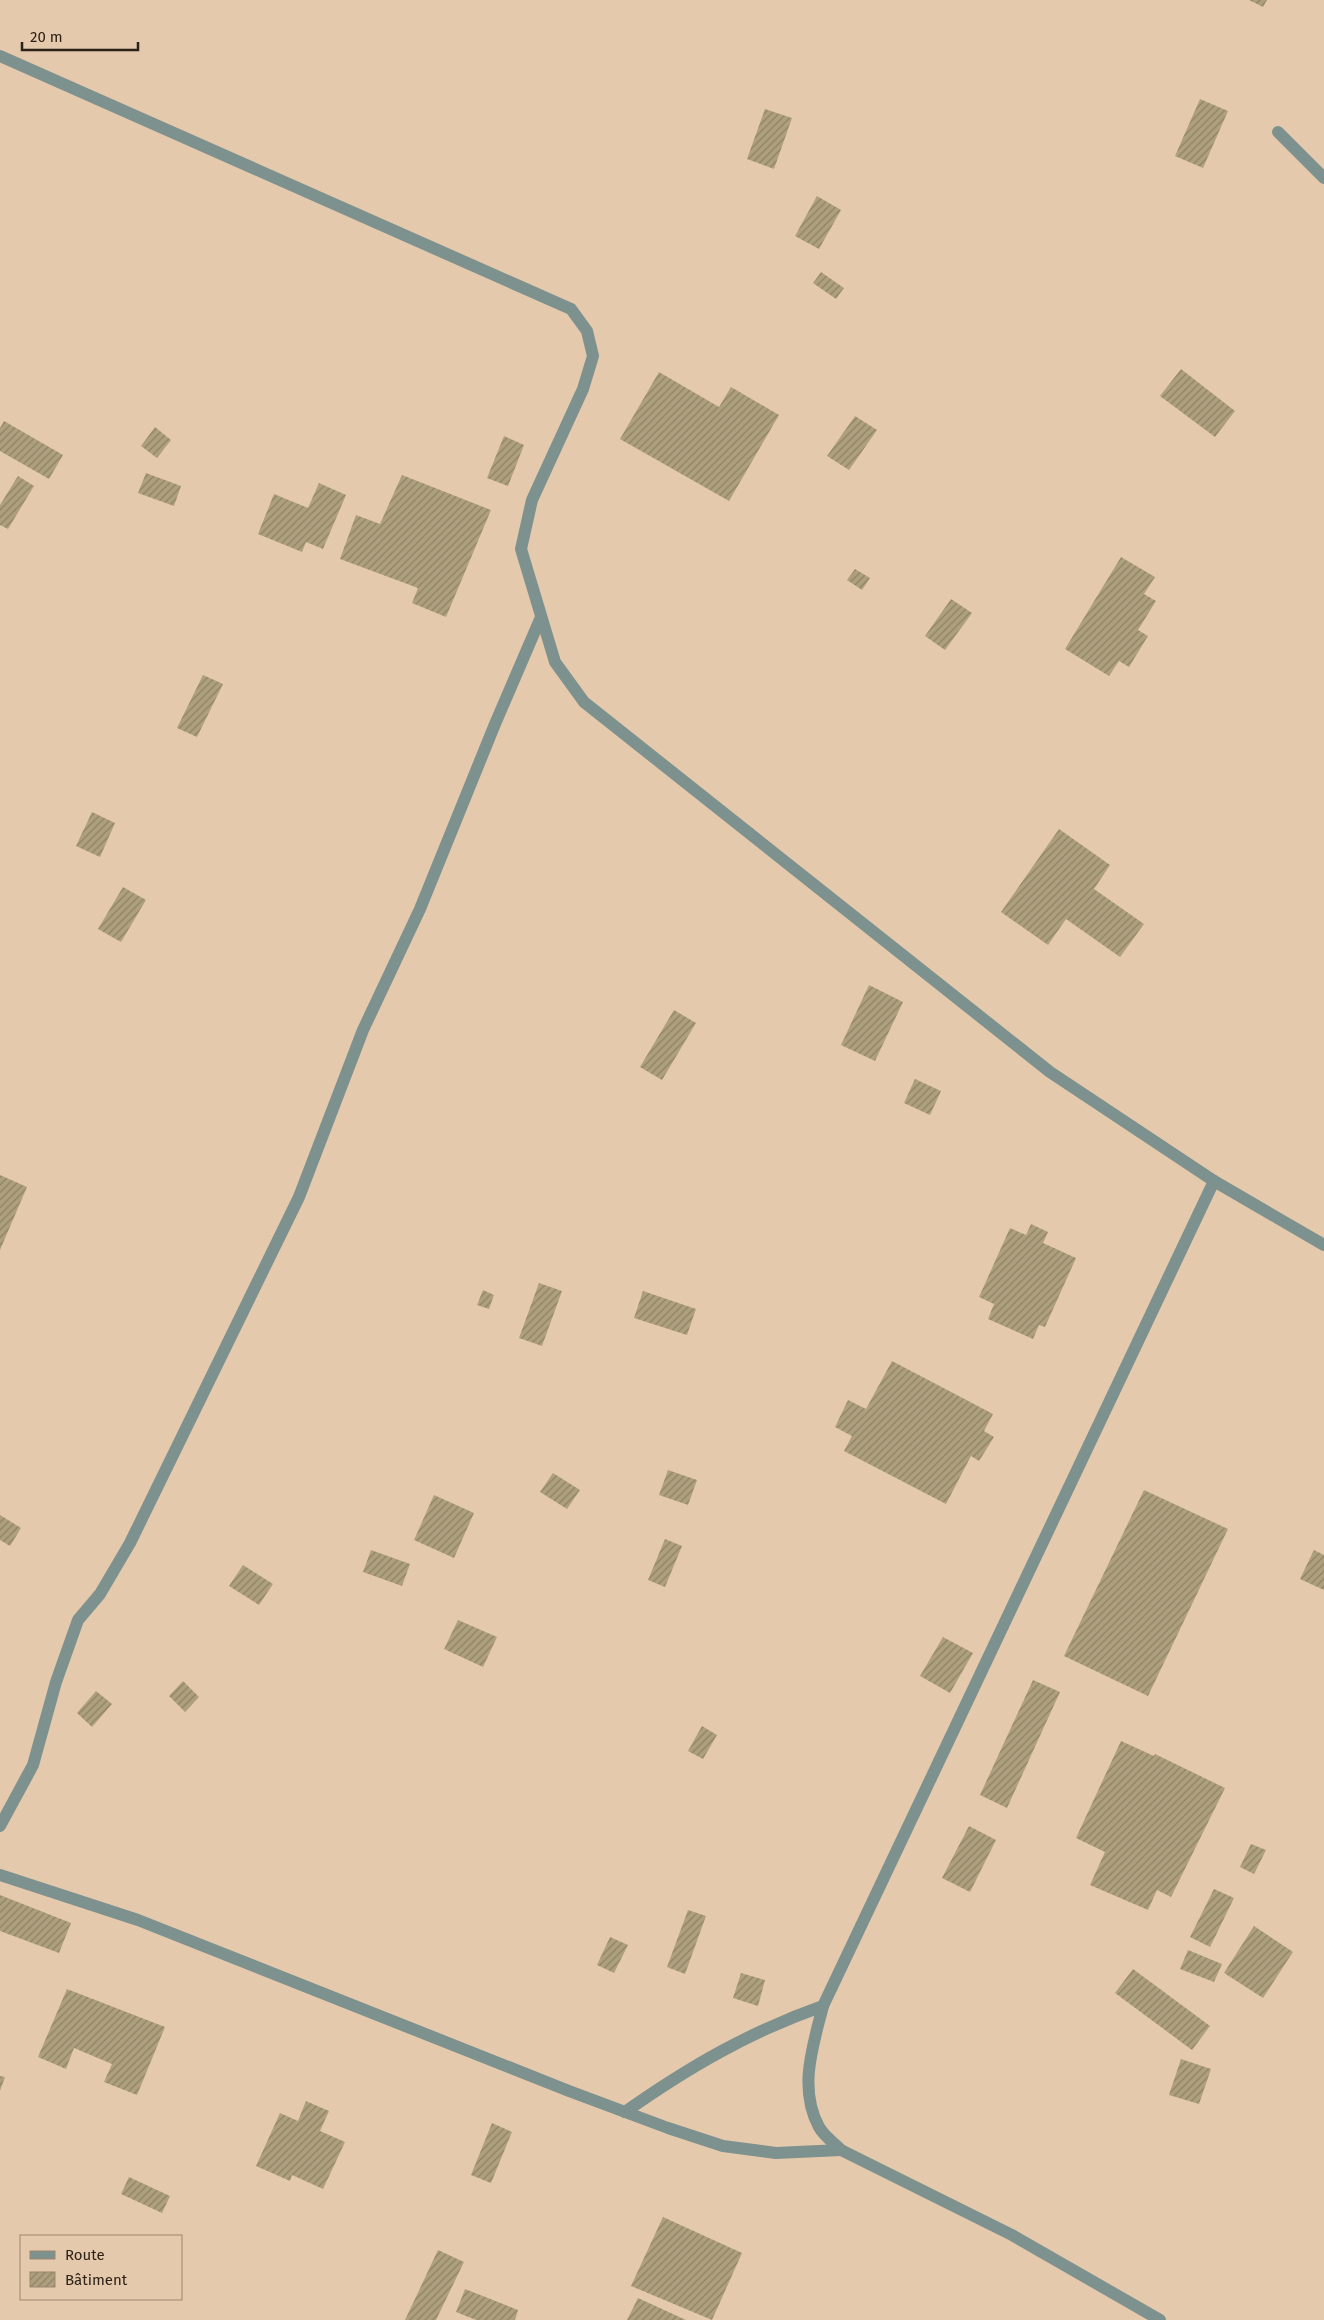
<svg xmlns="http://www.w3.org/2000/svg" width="1324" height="2320" font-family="'Fira Sans',sans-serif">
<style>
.building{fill:url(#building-hatch)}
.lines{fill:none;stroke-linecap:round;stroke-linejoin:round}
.minor{stroke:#7d918f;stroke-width:12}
</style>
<defs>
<pattern id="building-hatch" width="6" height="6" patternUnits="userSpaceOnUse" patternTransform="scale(1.25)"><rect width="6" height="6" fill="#aea07e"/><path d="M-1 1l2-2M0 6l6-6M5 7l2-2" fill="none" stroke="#8e8266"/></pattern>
</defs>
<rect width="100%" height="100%" fill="#e5c9ac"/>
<g class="building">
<path d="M1249,0h18l-4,7z"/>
<path d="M1200,99l28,12 -25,57 -28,-12z"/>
<path d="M765,109l27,9 -18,51 -27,-10z"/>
<path d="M817,196l24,14 -22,39 -24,-13z"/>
<path d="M821,272l23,16 -8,11 -23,-16z"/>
<path d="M1181,369l54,42 -20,26 -55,-41z"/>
<path d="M659,372l60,35 12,-20 48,28 -50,86 -109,-62z"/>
<path d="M855,416l22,14 -28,40 -22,-14z"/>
<path d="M4,421l59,34 -14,24 -49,-28v-23z"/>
<path d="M155,427l16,13 -14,18 -16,-12z"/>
<path d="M504,436l20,9 -16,41 -21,-8z"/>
<path d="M146,473l35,13 -7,20 -36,-13z"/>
<path d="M402,475l89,35 -45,107 -34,-14 6,-15 -78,-29 16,-44 24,9z"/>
<path d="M18,476l16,10 -26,43 -8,-4v-20z"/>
<path d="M319,483l27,12 -23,54 -17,-7 -4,10 -44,-18 16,-40 34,14z"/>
<path d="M1121,557l34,20 -11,17 12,7 -18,29 10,6 -19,31 -10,-6 -10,15 -44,-27z"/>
<path d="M855,569l15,9 -8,12 -15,-10z"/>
<path d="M951,599l21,14 -27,37 -20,-14z"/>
<path d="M203,675l20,9 -26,53 -20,-9z"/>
<path d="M92,812l23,11 -15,34 -24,-11z"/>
<path d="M1059,829l51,36 -16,24 50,35 -24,33 -54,-38 -18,26 -47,-33z"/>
<path d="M123,887l23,13 -25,42 -23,-13z"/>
<path d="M869,985l34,17 -28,59 -34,-16z"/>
<path d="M674,1010l22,13 -34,57 -22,-13z"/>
<path d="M915,1079l26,12 -11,24 -26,-12z"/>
<path d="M0,1175l27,12 -27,63z"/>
<path d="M1031,1224l17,8 -5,11 33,15 -31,69 -6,-2 -6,14 -45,-20 6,-15 -15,-7 31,-69 16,7z"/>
<path d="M539,1283l23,8 -20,55 -23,-8z"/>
<path d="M483,1290l11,5 -5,14 -12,-4z"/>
<path d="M643,1291l53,18 -9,26 -53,-17z"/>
<path d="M892,1361l101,53 -9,17 10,6 -15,24 -8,-5 -25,48 -102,-53 8,-15 -17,-9 13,-27 18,9z"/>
<path d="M668,1470l29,10 -9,25 -29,-10z"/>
<path d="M553,1473l27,17 -13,19 -27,-17z"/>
<path d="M1144,1490l84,39 -80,167 -84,-40z"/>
<path d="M434,1495l40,18 -20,45 -40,-18z"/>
<path d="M0,1515l21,13 -11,18 -10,-6z"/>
<path d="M665,1539l17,7 -17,41 -17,-7z"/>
<path d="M371,1550l39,14 -8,22 -39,-14z"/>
<path d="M1314,1550l10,5v35l-24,-11z"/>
<path d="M243,1565l30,19 -14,21 -30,-19z"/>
<path d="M458,1620l39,17 -14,30 -39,-18z"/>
<path d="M943,1637l30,16 -23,40 -30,-17z"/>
<path d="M1033,1680l27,12 -53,116 -27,-13z"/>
<path d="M183,1681l16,16 -14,15 -16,-16z"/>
<path d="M96,1691l16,13 -20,23 -15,-14z"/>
<path d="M702,1726l15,9 -14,24 -15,-8z"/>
<path d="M1121,1741l33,15 1,-2 70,34 -54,109 -14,-7 -9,20 -58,-25 15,-33 -29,-14z"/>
<path d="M969,1826l27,14 -26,52 -28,-14z"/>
<path d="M1251,1844l15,6 -12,24 -14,-7z"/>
<path d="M1214,1889l20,9 -24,49 -20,-10z"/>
<path d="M0,1895l71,28 -12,30 -59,-22z"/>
<path d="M688,1910l18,6 -21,58 -18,-7z"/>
<path d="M1254,1926l39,26 -30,46 -39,-25z"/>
<path d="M610,1937l18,8 -14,28 -17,-8z"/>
<path d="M1188,1950l34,14 -8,18 -34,-13z"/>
<path d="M1133,1969l77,57 -18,24 -77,-57z"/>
<path d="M741,1973l24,7 -7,26 -25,-8z"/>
<path d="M67,1989l98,38 -28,68 -33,-13 8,-18 -38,-16 -8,21 -28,-12z"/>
<path d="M1181,2059l30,10 -12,35 -30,-9z"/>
<path d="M0,2076l5,1 -5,14z"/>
<path d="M306,2101l23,10 -9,20 25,11 -22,47 -31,-14 -2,6 -34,-15 24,-53 18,8z"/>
<path d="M492,2123l20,9 -21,51 -20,-8z"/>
<path d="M129,2177l41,19 -8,17 -41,-19z"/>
<path d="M663,2217l79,36 -30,67 -81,-34z"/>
<path d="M438,2250l26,12 -28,58h-31z"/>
<path d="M465,2289l53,21 -3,10h-39l-20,-8z"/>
<path d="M638,2298l48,22h-59z"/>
</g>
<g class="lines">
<g class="minor">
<path d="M0,56l571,253 16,22 6,25 -10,33 -51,111 -11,49 34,113 29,40 466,370 164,109 110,64"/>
<path d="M1278,132l46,46"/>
<path d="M0,1826l33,-61 23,-83 22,-62 22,-26 30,-51 169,-346 64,-167 57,-121 75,-185 46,-107"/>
<path d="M0,1875l138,45 431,171 99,37 55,18 53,7 65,-3"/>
<path d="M625,2112c64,-45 124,-80 198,-106"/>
<path d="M1160,2320l-148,-85 -171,-85c-7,-7 -17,-14 -22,-23 -21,-39 -6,-81 4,-121l391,-825"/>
</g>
</g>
<rect x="20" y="2235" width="162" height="65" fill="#e5c9ac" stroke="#9b8670"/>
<rect x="30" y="2251" width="25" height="8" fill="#7d918f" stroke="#9b8670"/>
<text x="65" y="2260" font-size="15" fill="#2b2116">Route</text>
<rect x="30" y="2272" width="25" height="15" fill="url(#building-hatch)" stroke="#9b8670"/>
<text x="65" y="2285" font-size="15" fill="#2b2116">Bâtiment</text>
<path d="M22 42v8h116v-8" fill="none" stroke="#2b2116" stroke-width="2.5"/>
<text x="30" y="42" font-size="15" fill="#2b2116" stroke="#e5c9ac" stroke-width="4" paint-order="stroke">20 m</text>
</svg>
